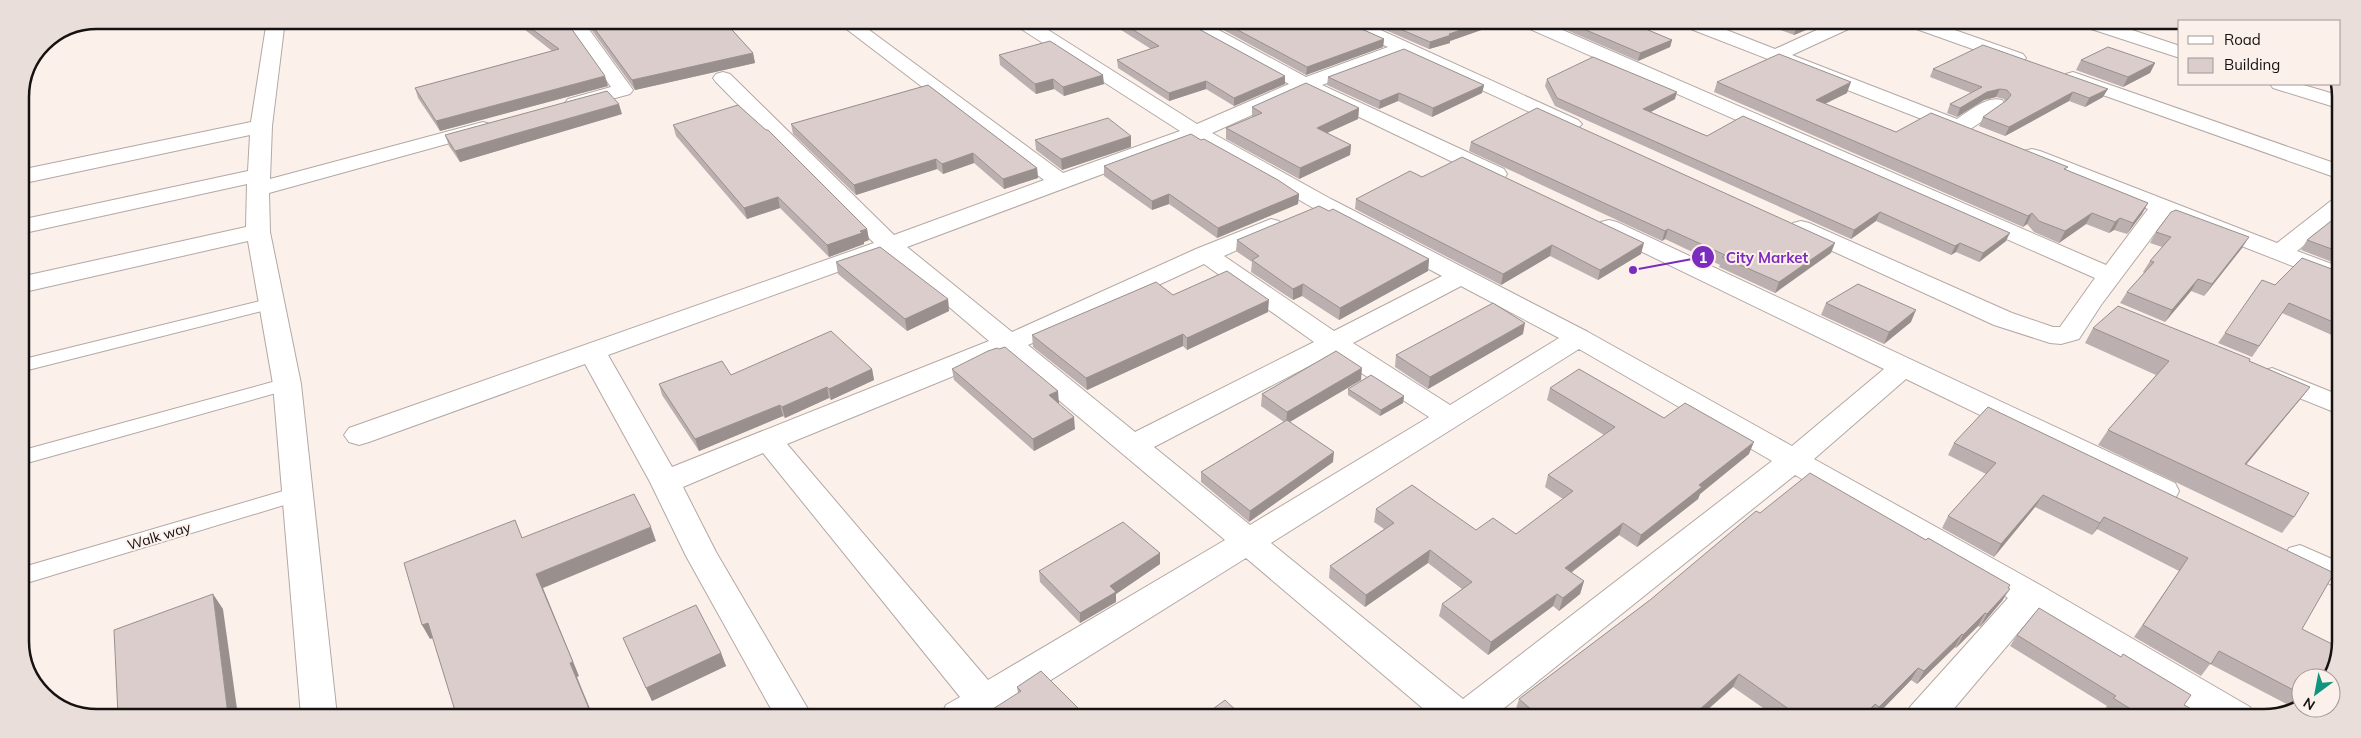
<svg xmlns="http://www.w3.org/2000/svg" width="2361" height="738" font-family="Mulish,sans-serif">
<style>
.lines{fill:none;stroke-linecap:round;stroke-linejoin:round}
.service-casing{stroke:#b3a8a4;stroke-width:2}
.minor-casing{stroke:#b3a8a4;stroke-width:2}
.service{fill:#fff;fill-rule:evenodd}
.minor{fill:#fff;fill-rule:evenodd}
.wall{fill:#bbb0af}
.shaded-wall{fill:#99908e}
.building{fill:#dacdcb;stroke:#99908e}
.labels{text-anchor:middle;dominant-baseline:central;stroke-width:4;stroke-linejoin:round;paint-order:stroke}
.street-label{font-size:14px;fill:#161211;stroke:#fcf0eb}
.rim{fill:none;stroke:#161211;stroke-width:2.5}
.leader{fill:none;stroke:#7b2cbf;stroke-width:2}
.callout-dot{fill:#7b2cbf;stroke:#fcf0eb;stroke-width:2}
.mark-label{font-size:15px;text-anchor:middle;font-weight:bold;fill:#fff}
.callout-label{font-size:15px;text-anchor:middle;font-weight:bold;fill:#7b2cbf;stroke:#fcf0eb;stroke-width:4;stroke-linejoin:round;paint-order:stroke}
</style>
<rect width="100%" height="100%" fill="#fcf0eb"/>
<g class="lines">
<g class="service-casing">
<g id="service">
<path d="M272,298l6,1 3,4 -3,4 -258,65v-12z"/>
<path d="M287,378l7,2 3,4 -3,4 -274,77v-14z"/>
<path d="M297,487l7,2 3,5 -3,5 -284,86v-17z"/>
</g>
</g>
<g class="minor-casing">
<g id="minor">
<path d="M97,20h14l-3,4 -16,4 -7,-3z"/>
<path d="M267,20h18l-13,106 -2,53 213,-57 7,2 4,4 -4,4 -221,61 1,39 31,152 36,332h-36l-28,-332 -25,-143 -228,52v-16l226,-50 1,-43 -227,50v-14l228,-49 2,-36 -230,49v-14l231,-48z"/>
<path d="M565,21h18l50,69 -3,4 -55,15 -7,-2 -3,-4 3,-4 43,-12z"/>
<path d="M836,21h21l206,152 117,-42 -165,-106 -3,-4h22l163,103 92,-40 -108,-59 -3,-4h24l104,56 82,-30 -45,-21 -3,-4h23l215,98 4,4 -4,4 -7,2 -7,-2 -160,-74 -82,31 182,84 3,5 -3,5 -8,2 -8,-2 -183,-88 -93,42 119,66 257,133 204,114 92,-77 -283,-137 -4,-5 4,-5 8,-2 8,2 558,261 4,8 -4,8 -11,3 -11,-3 -247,-120 -92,80 228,127 208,121 5,11h-49l-172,-104 -88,104h-41l5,-11 98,-109 -213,-123 -302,242h-60l-187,-159 -248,155 -9,3h-48l5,-11 14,-8 -197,-244 -80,34 33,65 96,164h-37l-89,-160 -36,-74 -65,-118 -216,78 -10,3 -10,-3 -5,-7 5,-7 525,-185 -158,-161 -3,-4 3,-4 7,-2 7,2 164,161 150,-55zM1194,140l121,69 127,67 -108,55 -110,-75 55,-25 4,-5 -4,-5 -8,-2 -75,30 -184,83 -105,-85zM887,254l102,87 -317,126 -64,-112zM1204,264l110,78 -179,90 -107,-87zM1461,286l98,52 -109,67 -97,-62zM1579,349l193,112 -309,238 -192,-156zM1332,354l97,63 -179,108 -96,-78zM1005,355l220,185 -237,140 -201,-236z"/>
<path d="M1520,22h24l562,243 42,-56 -124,-48 -3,-5 3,-5 8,-2 8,2 237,92 55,-43 8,-2v18l-43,35 43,16v13l-14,-1 -159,-62 -66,88 -22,34 -18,5 -11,-1 -56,-18 -201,-92 -4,-5 4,-5 8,-2 8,2 203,90 41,14h7l35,-49 -572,-252z"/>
<path d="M1680,22h26l69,27 59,-27h24l-3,4 -63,29 165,64c14,-9 29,-23 45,-19l3,4 -3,4 -30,20 -3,4 -7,2 -7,-2 -272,-106z"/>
<path d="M1905,22h27l91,32 3,4 -3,4 -7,2 -7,-2 -101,-36z"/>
<path d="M2079,22h29l72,24v12l-98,-32z"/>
<path d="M2073,72l267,93v14l-274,-97 -3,-4 3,-4z"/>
<path d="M2270,84h30l41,12v13l-68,-21z"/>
<path d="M2272,368l67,27v19l-77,-31 -4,-6 4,-6z"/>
<path d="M2300,545l39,17v26l-50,-22 -5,-9 5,-9z"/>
</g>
</g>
<use href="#service" class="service"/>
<use href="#minor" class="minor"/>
</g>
<g class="wall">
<path d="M519,21h47l42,65 -168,45 -22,-33 -3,-10 137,-37 -28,-22z"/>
<path d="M585,21h139l29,32 2,10 -120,27z"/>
<path d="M935,21h41l-28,9z"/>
<path d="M1047,21h30l-21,6z"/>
<path d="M1107,21h77l101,55v8l-51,22 -28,-17 -37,12 -51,-33 -1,-8 34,-11z"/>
<path d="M1207,21l139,1 38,17 -1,8 -77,28z"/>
<path d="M1367,22h137l-54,19v2l-21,6z"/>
<path d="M1548,22h81l43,18 -2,7 -32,14z"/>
<path d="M1760,22h65l-31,13z"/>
<path d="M999,55l105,29 -40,12 -10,-7 -18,5 -36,-29z"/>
<path d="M2081,60l74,3 -5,10 -27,14 -47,-17z"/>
<path d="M1933,69l170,28 -18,10 -16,-6 -64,35 -26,-10 4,-9 22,-15 -1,-3 -8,-2 -12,3 -27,17 -10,-4 3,-9 21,-11 -41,-16z"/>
<path d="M1328,77l156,8 -2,8 -50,24 -34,-16 -19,8 -52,-24z"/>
<path d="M1547,79l128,20 -24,13 56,24 299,105 -27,21 -23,-10 -5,3 -75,-34 -25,18 -296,-133 -10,-20z"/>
<path d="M1717,82l130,11 -22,11 71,28 170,38 82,33 -6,11 -15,20 -13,-4 -5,3 -23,-9 -27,19 -25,-11 -7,-8 -4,3 -309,-135z"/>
<path d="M928,85l109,83 1,10 -34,11 -30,-26 -31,11 -6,-5 -81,26 -63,-61 -2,-10z"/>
<path d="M1252,107l107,1 -1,11 -31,14 24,12 -1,10 -51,24 -73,-40v-11l26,-11z"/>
<path d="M622,114l-162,48 -11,-16 -4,-11z"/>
<path d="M673,125l194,104 2,11 -5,2v2l-35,13 -49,-49 -33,11 -71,-83z"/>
<path d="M1131,136v11l-69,23 -26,-20 -1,-10z"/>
<path d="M1201,140l98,54 -1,10 -81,34 -48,-34 -17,6 -48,-34v-10z"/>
<path d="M1471,142l360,111 -56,40 -56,-26 1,-2 -55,-26 -3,2 -193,-90z"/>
<path d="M1422,177l219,77 -43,26 -48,-24 -49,29 -146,-76 1,-10z"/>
<path d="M1329,211l100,48 -1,12 -89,49 -37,-24 -9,4 -42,-28 1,-10 -16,-11 1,-11z"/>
<path d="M2340,214v51l-39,-15 6,-10z"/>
<path d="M2156,232l86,16 -38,48 -13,-5 -26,31 -45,-19 7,-11 17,-19 -1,-1 7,-11 12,-14 -12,-4z"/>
<path d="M836,262l112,37 1,12 -42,20 -69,-57z"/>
<path d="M2340,272v60l-6,4 -52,-23 -30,44 -34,-14 7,-10 50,-48z"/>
<path d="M1173,295l95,17 -81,38 -4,-4 -96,44 -54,-43 -1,-12z"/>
<path d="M1826,303l85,19 -27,22 -63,-29z"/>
<path d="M2093,328l156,33 61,26 -12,15 -52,63 48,52 -12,16 -184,-88 10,-15 48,-55 -71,-32z"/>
<path d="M1523,334l-95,55 -33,-22 1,-12z"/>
<path d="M872,369l2,11 -43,20 -2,-2 -44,20 -2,-2 -84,35 -37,-56 -3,-11 72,-9z"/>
<path d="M952,369l107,34v1l16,25 -41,22 -80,-71z"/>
<path d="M1361,380l-71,42 43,40 -84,60 -48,-40v-10l83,-50 -23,-16 1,-12z"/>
<path d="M1550,388l114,30 85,36 -49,40 -2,5 -61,48 -18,-12 -48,38 13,8 -4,13 -21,17 -6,-5 -65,49 -49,-39 3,-12 20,-15 -34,-26 -63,44 -36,-29 1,-12 54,-37 -10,-7 2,-13 100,21 40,4 47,-35 -18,-12 3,-12 56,-40 -57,-35z"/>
<path d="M1348,389l56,7 -1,7 -23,13 -32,-21z"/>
<path d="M1988,407l314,222 -1,77 -7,2 -84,-44 -9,12 -67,-39 45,-66 -82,-42 -5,6 -57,-28 -41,50 -52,-29 6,-12 38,-42 -38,-19 6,-12z"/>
<path d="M1760,513l248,75 -6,13 -22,26 -2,-1 -22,22 -1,-1 -38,37 -6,-4 -37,38h-5l-1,-1 -1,1 -91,-1 -43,-30 -30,27 4,3h-185l-7,-5 4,-13 131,-99z"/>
<path d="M1160,553v11l-44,30v8l-36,21 -40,-41 -1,-11z"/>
<path d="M2017,635l167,70 23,13h-88l-14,-9 2,-3 -97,-60z"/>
<path d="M623,638l98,15 5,13 -74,35z"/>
<path d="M1017,687l63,23 -62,-17z"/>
</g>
<g class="shaded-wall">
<path d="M951,21h25l-28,9 -1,-8z"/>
<path d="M1056,21h21l-21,6z"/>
<path d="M1484,22h20l-54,19v2l-21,6 1,-7 19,-8z"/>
<path d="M1809,22h16l-31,13 2,-8z"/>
<path d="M1384,39l-1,8 -77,28 1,-8z"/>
<path d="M1672,40l-2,7 -32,14 2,-8z"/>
<path d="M753,53l2,10 -120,27 -3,-10z"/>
<path d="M2155,63l-5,10 -27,14 5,-10z"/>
<path d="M1103,75l1,9 -40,12 -1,-9z"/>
<path d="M605,76l3,10 -168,45 -4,-10z"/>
<path d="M1285,76v8l-51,22v-8z"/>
<path d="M1053,79l1,10 -18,5 -1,-10z"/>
<path d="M1206,81v8l-37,12v-8z"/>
<path d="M1851,82l-4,11 -35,17 4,-10z"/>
<path d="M1484,85l-2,8 -50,24 1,-9z"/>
<path d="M2000,89l-4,8 -12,3 -27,17 3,-9 27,-16z"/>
<path d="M2108,89l-5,8 -18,10 4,-9z"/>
<path d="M1677,92l-2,7 -34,18 2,-8z"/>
<path d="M2073,92l-4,9 -64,35 4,-9z"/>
<path d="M1399,93l-1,8 -19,8 1,-8z"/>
<path d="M619,104l3,10 -162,48 -5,-11z"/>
<path d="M1359,108l-1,11 -42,19 1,-10z"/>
<path d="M1131,136v11l-69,23 -1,-11z"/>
<path d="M1351,145l-1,10 -51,24 1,-11z"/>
<path d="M973,153l1,10 -31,11 -1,-10z"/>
<path d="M936,159l1,10 -81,26 -2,-10z"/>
<path d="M1037,168l1,10 -34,11 -1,-10z"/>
<path d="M1169,194v10l-17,6v-9z"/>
<path d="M1299,194l-1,10 -81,34 1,-10z"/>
<path d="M778,197l2,11 -33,11 -3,-11z"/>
<path d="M2148,203l-6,11 -15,20 6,-11z"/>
<path d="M1880,212l-4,9 -25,18 3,-9z"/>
<path d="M2032,213l-5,11 -4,3 5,-11z"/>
<path d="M2092,213l-6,11 -27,19 6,-12z"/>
<path d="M2120,218l-6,12 -5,3 6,-11z"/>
<path d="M867,229l2,11 -5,2v2l-35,13 -2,-12z"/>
<path d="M1668,229l-3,10 -3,2 3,-10z"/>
<path d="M2010,233l-4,8 -27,21 4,-9z"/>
<path d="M2249,237l-7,11 -38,48 8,-12z"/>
<path d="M1644,243l-3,11 -43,26 2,-10z"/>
<path d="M1835,243l-4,10 -56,40 4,-11z"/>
<path d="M1960,243l-4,9 -5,3 4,-9z"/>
<path d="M1552,245l-2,11 -49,29 2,-11z"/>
<path d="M1429,259l-1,12 -89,49 1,-12z"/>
<path d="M2198,279l-7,12 -26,31 7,-12z"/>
<path d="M1303,284l-1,12 -9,4v-11z"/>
<path d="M948,299l1,12 -42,20 -2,-12z"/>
<path d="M1269,300l-1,12 -81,38v-12z"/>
<path d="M1916,310l-5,12 -27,22 5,-12z"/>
<path d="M1525,323l-2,11 -95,55 2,-12z"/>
<path d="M2340,328v4l-6,4z"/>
<path d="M1183,334v12l-96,44 -1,-12z"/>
<path d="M1362,368l-1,12 -75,44 1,-12z"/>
<path d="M872,369l2,11 -43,20 -2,-11z"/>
<path d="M827,387l2,11 -44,20 -3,-11z"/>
<path d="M2310,387l-12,15 -65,78 12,-16z"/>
<path d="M1058,391l1,12 -9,4 -1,-12z"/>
<path d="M1404,396l-1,7 -23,13 1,-6z"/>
<path d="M780,405l3,11 -84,35 -4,-12z"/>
<path d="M1074,417l1,12 -41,22 -1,-12z"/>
<path d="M1754,442l-5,12 -49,40 -2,5 -61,48 4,-12 58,-50z"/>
<path d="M1334,452l-1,10 -84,60 1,-11z"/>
<path d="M2043,495l-8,12 -41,50 7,-13z"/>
<path d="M2104,517l-7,12 -5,6z"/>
<path d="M1623,523l-4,12 -58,45 4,-12z"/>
<path d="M651,527l5,14 -113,47 36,88 -2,1 16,39h-1l-22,-53 -34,-89z"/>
<path d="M1430,550l-2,13 -63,44 1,-12z"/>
<path d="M1160,553v11l-44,30v8l-36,21v-10l30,-27z"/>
<path d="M1584,581l-4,13 -21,17 4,-13z"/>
<path d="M2010,585l-6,11 6,-7 -8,12 -22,26 7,-13z"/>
<path d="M213,594l10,15 15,107 -10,-1z"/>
<path d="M1557,594l-4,12 -65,49 3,-13z"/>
<path d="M1985,613l-7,13 -22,22 7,-13z"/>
<path d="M428,623l8,14 -6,2 -8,-14z"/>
<path d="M1962,634l-7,13 -38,37 7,-13z"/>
<path d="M721,653l5,13 -74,35 -6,-13z"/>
<path d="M1918,668l-7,12 -37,38 5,-11z"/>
<path d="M1739,674l-6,13 -34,30 -1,-6z"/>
<path d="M1875,704l-8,14h-5z"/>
<path d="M1080,710v7h-9z"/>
</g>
<g class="building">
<path d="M521,21h45l39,55 -169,45 -21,-33 144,-39z"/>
<path d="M589,21h135l29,32 -121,27z"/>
<path d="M1119,21h65l101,55 -51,22 -28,-17 -37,12 -52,-33 42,-14z"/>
<path d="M1221,21l125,1 38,17 -77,28z"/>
<path d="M1384,22h100l-35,12 2,1 -21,7z"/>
<path d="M1567,22h62l43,18 -32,13z"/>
<path d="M1782,22h27l-13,5z"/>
<path d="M1050,41l53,34 -40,12 -10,-8 -18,5 -36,-29z"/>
<path d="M1983,45l125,44 -19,9 -16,-6 -64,35 -26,-10 24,-17 4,-5 -4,-5 -7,-1 -13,3 -27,16 -10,-4 32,-17 -49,-18z"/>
<path d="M2108,47l47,16 -27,14 -47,-17z"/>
<path d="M1404,49l80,36 -51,23 -34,-15 -19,8 -52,-24z"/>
<path d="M1779,54l72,28 -35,18 80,32 35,-19 137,54 -4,2 84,34 -15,20 -13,-5 -5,4 -23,-9 -27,18 -26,-10 -7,-8 -4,3 -311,-134z"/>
<path d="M1593,57l84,35 -34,17 64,27 36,-20 267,117 -27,20 -23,-10 -5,3 -75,-34 -26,18 -297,-132 -10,-19z"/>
<path d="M1306,83l53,25 -42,20 34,17 -51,23 -74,-40 36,-15 -10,-6z"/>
<path d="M928,85l109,83 -34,11 -30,-26 -31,11 -6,-5 -82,26 -63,-61z"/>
<path d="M607,91l12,13 -164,47 -10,-16z"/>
<path d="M738,105l28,25h2l99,99 -7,2 2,2 -35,12 -49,-48 -34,11 -71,-83z"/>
<path d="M1537,108l298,135 -56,39 -57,-25 3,-2 -57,-26 -3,2 -194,-89z"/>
<path d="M1108,118l23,18 -70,23 -26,-19z"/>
<path d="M1191,134l10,6 3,-1 74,41 21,14 -81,34 -49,-34 -17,7 -48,-35z"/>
<path d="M1462,157l182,86 -44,27 -48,-25 -49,29 -147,-75 54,-28 12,6z"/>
<path d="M1319,206l10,5 4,-2 96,50 -89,49 -37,-24 -10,5 -41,-29 7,-4 -22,-16z"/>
<path d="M2176,210l73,27 -37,47 -14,-5 -26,31 -45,-18 27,-30 -4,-1 21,-24 -15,-5 15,-20z"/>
<path d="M2340,214v38l-33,-12z"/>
<path d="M880,247l68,52 -43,20 -69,-57z"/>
<path d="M2302,258l38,14v53l-51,-22 -30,43 -34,-13 37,-53 13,5z"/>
<path d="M1227,271l42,29 -82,38 -4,-4 -97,44 -54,-43 124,-53 17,13z"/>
<path d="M1858,284l58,26 -27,22 -63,-29z"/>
<path d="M1493,303l32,20 -95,54 -34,-22z"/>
<path d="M2118,306l132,53 -1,2 61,26 -65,77 64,29 -15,24 -186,-87 61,-69 -76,-33z"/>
<path d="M831,331l41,38 -43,20 -2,-2 -45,20 -2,-2 -85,34 -36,-55 63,-23 9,14z"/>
<path d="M1005,347l53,44 -9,4 25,22 -41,22 -81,-70 36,-18 9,-3 2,1z"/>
<path d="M1336,351l26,17 -75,44 -25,-18z"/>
<path d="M1579,369l85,49 21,-15 69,39 -55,43 3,2 -61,48 -18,-12 -58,45 19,13 -21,17 -6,-4 -66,48 -49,-38 30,-22 -42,-32 -64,45 -36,-29 64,-43 -18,-14 36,-24 64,45 17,-12 23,16 57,-43 -25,-16 67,-48 -65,-39z"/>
<path d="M1371,375l33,21 -23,14 -33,-21z"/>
<path d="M1988,407l346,166 -32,56 36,18v14l-11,17h-26v16l-82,-43 -8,13 -68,-39 45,-67 -84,-41 -4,6 -57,-28 -42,49 -53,-28 48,-53 -42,-20z"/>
<path d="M1287,420l47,32 -84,59 -49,-39z"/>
<path d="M1810,473l116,67 2,-2 82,47 -2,3 2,1 -23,25 -2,-1 -22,22 -1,-1 -38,37 -6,-3 -39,39 -4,-3 -13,14 -62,-1 -61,-43 -41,37 9,6h-167l-21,-18 131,-99 106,-89 4,2z"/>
<path d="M634,494l17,33 -115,47 37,88 -3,1 22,53h-132l-1,-4 -3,2 -28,-91 -6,2 -18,-62 111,-43 7,18z"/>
<path d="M1123,522l37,31 -50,33 6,6 -36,21 -41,-42z"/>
<path d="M213,594l15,121h-110l-4,-85z"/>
<path d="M696,605l25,48 -75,35 -23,-50z"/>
<path d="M2039,608l82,49 2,-3 68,41 -7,10 23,13h-62l-32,-20 3,-2 -99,-61z"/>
<path d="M1041,671l39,39 -9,7 -89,-1 39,-25 -4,-4z"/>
<path d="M1225,700l18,17h-41z"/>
</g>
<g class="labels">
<g class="street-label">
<text transform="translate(159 536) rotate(-17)">Walk way</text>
</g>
</g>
<path d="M0 0H2361V738H0ZM97 29H2264A68 68 0 0 1 2332 97V641A68 68 0 0 1 2264 709H97A68 68 0 0 1 29 641V97A68 68 0 0 1 97 29Z" fill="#eadeda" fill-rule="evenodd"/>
<path class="rim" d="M97 29H2264A68 68 0 0 1 2332 97V641A68 68 0 0 1 2264 709H97A68 68 0 0 1 29 641V97A68 68 0 0 1 97 29Z"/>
<path class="leader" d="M1633 270L1703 257"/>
<g class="callout-dot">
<circle cx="1633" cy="270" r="5"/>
<circle cx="1703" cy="257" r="12"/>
</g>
<g class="mark-label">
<text x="1703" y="263">1</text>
</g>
<g class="callout-label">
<text x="1767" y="263">City Market</text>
</g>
<rect x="2178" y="20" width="162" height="65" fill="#fcf0eb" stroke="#a09794"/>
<rect x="2188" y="36" width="25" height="8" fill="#ffffff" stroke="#a09794"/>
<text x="2224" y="45" font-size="15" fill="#161211">Road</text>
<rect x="2188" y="58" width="25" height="15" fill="#dacdcb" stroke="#a09794"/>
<text x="2224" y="70" font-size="15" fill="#161211">Building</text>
<g transform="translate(2316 693) rotate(212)"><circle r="24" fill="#fcf0eb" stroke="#a09794"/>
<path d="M0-4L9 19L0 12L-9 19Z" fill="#0f947e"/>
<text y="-8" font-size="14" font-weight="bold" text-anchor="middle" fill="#161211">N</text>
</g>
</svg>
